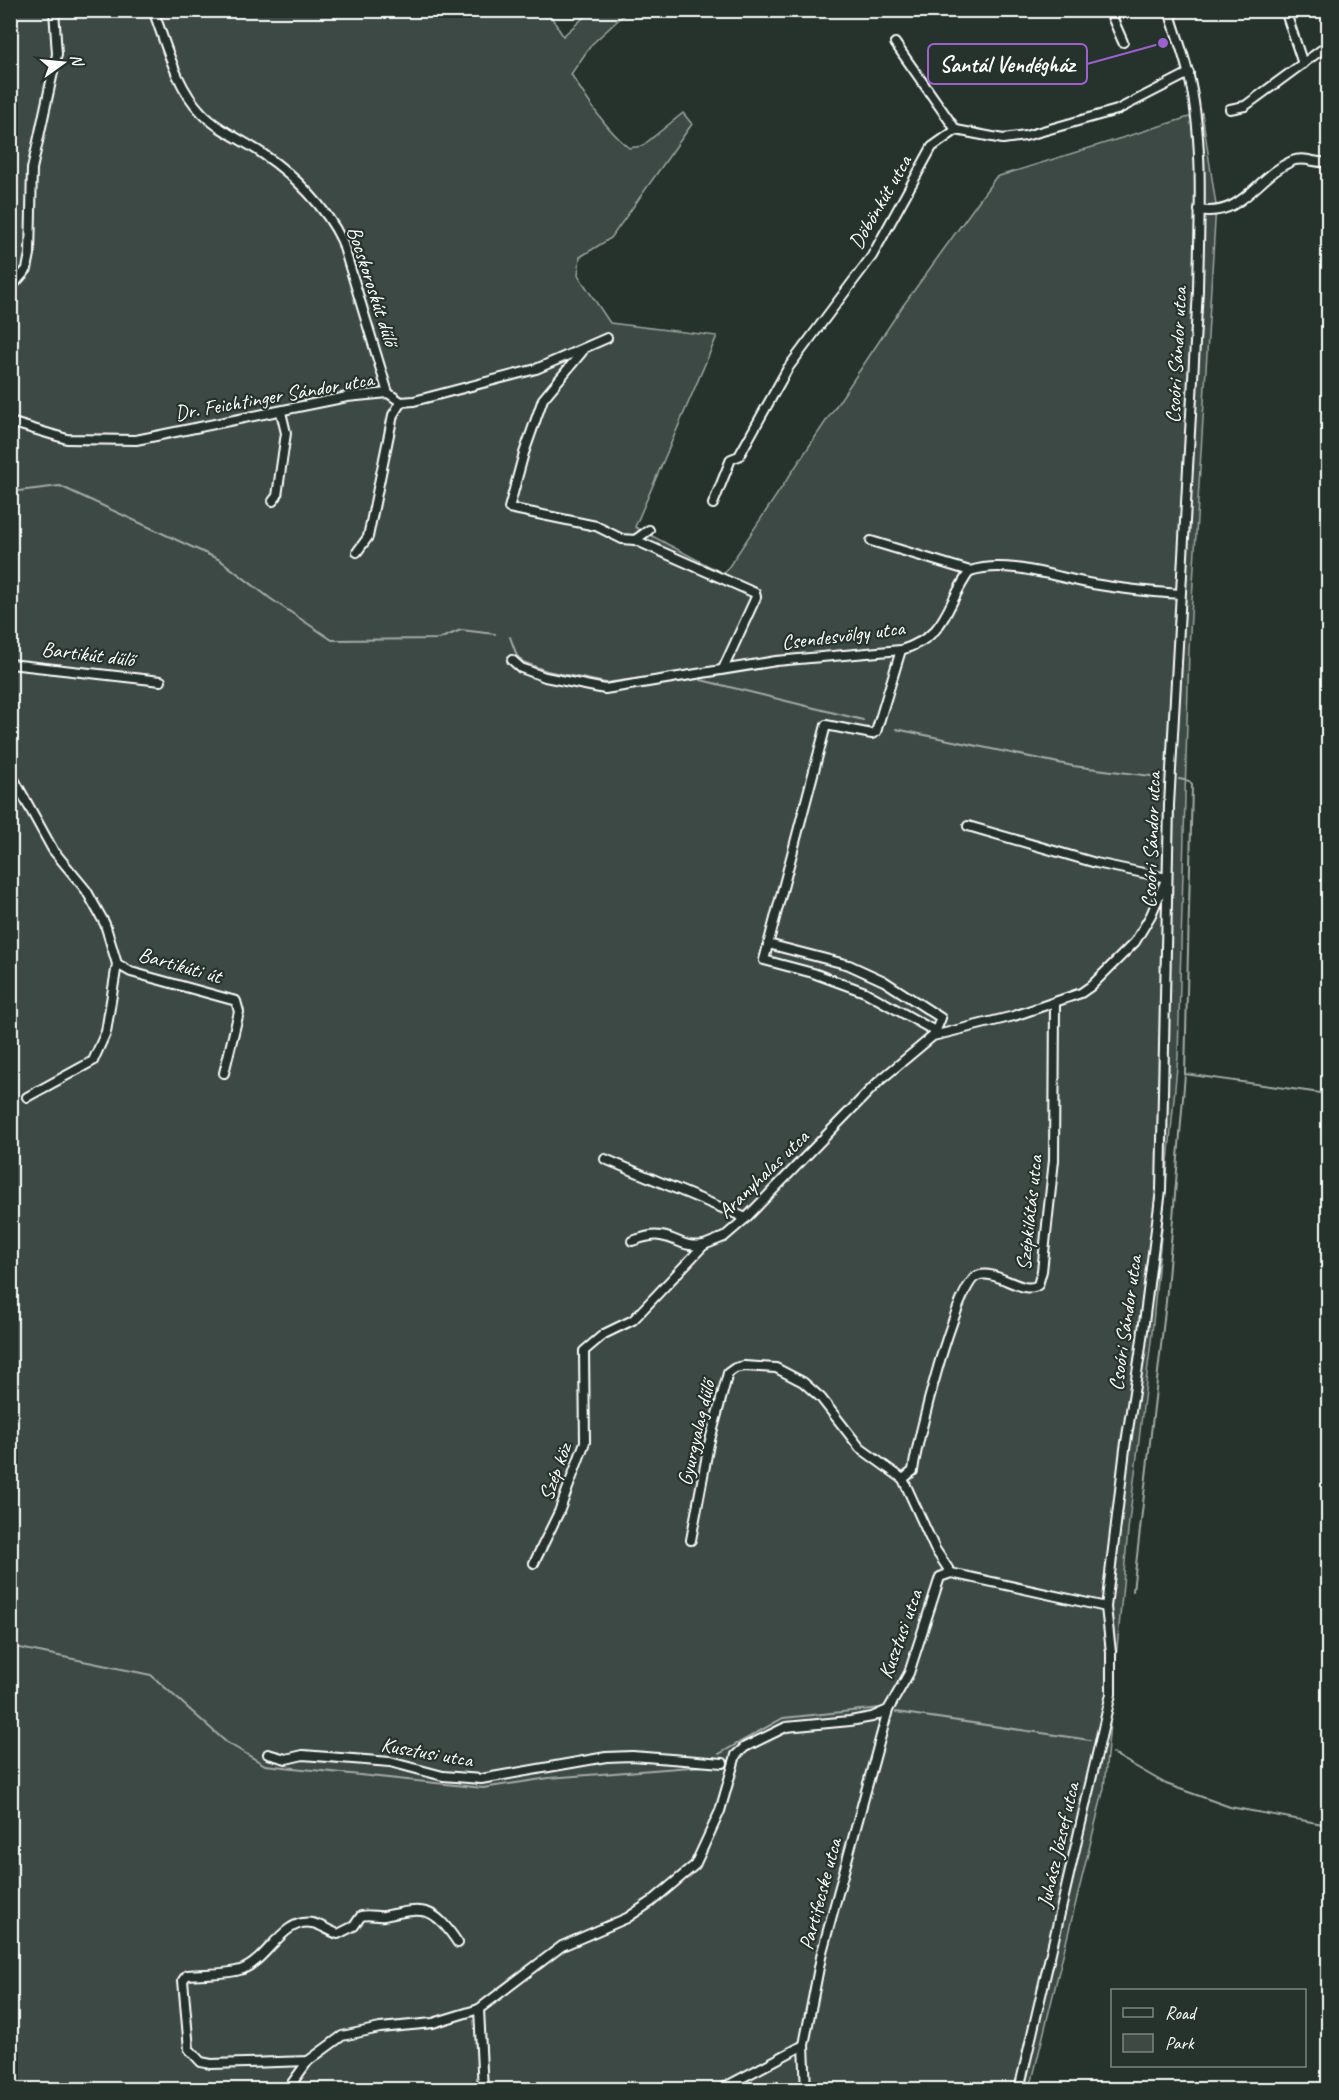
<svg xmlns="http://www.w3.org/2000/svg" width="1339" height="2100" font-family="Caveat,sans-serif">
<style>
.green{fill:#3e4944;stroke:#9ea4a2;stroke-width:1.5}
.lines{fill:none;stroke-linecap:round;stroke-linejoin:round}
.stream{stroke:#a4a9a7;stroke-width:2}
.street-casing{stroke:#fff;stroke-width:12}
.street{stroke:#26332d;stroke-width:8}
.labels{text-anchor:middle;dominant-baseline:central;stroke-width:4.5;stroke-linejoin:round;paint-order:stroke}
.street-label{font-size:21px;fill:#fff;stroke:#26332d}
.leader{fill:none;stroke:#9c61cf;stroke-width:2}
.callout-dot{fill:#9c61cf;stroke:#26332d;stroke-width:2}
.callout{fill:#26332d;stroke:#9c61cf;stroke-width:2}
.callout-label{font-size:22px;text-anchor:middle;font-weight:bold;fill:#fff}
</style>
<rect width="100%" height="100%" fill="#26332d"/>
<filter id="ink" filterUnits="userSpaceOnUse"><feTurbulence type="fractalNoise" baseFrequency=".0167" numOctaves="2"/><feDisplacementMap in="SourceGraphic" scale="12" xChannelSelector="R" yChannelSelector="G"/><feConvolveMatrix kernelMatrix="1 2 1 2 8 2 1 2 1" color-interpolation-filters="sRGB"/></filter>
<g filter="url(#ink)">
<path class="green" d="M547,10l16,26 28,-25h37l-36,33 -21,30c16,26 34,54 58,74l13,-2 41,-33 9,11 -81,114 -31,19 -2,18 32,48 107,13 -82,191 89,47 178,-267 94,-130 206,-64 14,92 -27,444 -11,407 -26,277 -24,197 -24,258 -74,301 -1019,1v-2079z"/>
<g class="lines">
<g class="stream">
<path d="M10,492l50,-6 160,74 51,39 61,41 107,-1 22,-9 34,4"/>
<path d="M510,637l7,19 6,6 24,9 59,12 64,-9"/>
<path d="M701,680l162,40"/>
<path d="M896,729l177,37 86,11"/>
<path d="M1185,1074l143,20"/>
<path d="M1133,1591l33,-289 19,-228 7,-289 -3,-4 -10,-2"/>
<path d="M10,1646l141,29 75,67 39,23 218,23 66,-10 155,-12"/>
<path d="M896,1712l194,28"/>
<path d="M1112,1753l54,31 64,23 98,18"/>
<path d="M719,1754l64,-36 98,-10"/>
</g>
<g class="street-casing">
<g id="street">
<path d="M153,10c13,34 23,77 49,103 16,17 41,27 61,41 31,21 63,53 79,87l46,152"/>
<path d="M1109,10l14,32"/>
<path d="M1285,10l18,54"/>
<path d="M895,43l61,87"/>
<path d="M1230,109l15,-3 83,-61"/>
<path d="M1199,210c43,8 58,-34 93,-49 13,-5 24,3 36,1"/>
<path d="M10,289l17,-20 3,-15 2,-85 25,-115 -3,-44"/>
<path d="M582,352l-39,47 -19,54 -15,55 87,18 26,13 13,1 14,-10"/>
<path d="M10,422l57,17 69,1 211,-43 41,-4 13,9 13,-1 122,-32 71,-31"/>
<path d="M273,501l4,-5 9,-63 -5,-21"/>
<path d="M713,504l18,-45 8,-3 49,-88 84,-112 60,-109 24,-17 47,9 22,-3 92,-26 72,-37"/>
<path d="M635,540l120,53 1,4 -33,72"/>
<path d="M871,541l99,30"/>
<path d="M357,552l11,-15 25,-122 8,-13"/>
<path d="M901,650l-25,82 -4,2 -46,-9 -62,235 49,13 52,19 70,39"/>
<path d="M512,660l9,8 24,9 60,12 171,-28 125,-11c48,-15 43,-43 69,-79 38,-12 84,6 123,13 29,5 58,8 87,10"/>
<path d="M10,664l151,17"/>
<path d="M10,772l43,78 33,40 19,34 12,40 14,8 105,29 3,11 -15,61"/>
<path d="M968,826l128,37 71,15"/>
<path d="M768,944l81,21 35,16 57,37 -7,17"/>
<path d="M27,1097l66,-36 13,-29 11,-68"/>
<path d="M605,1159l141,59"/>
<path d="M632,1241c10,-3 19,-7 29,-5 19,3 21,12 43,9"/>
<path d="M903,1479l10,-8c3,-27 43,-187 64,-195 19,-8 46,20 61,9l4,-14 12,-111 1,-157"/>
<path d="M691,1540l18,-96 19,-71 7,-5 9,-2 32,2 27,14 18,16 39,50 43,31 32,70 16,24"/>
<path d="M534,1563l25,-51 26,-70 -1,-91 20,-17 29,-14 71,-75 20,-8 22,-19 132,-136 55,-46 81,-20 67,-23 10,-7 44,-44 16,-27 14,-33"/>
<path d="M268,1754l18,5 17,-4 87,7 53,14 38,3 125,-22 26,-1 91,7"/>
<path d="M458,1943c-25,-37 -33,-36 -74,-27 -7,1 -14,-2 -23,0l-7,10 -16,8c-9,-3 -18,-10 -26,-11 -29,-5 -45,37 -69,46 -16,6 -38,4 -56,6l-4,5 6,69 12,13 10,2 97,-3 34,-25 38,-8 53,-5 46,-14 83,-63 65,-28 24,-16 44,-37 25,-54 16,-56 9,-8 41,-20 64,-6 22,-4 16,-7 21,-37 31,-96 11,-4 155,34"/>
<path d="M479,2009l4,81"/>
<path d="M287,2090l21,-29"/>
<path d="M719,2090l85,-45"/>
<path d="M806,2090l-2,-45 18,-93 66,-242"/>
<path d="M1019,2090l92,-396v-42l-5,-45 19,-158 15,-95 21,-164 8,-385 29,-515c1,-69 7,-150 -10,-218 -5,-20 -13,-41 -19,-62"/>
</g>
</g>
<use href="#street" class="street"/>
</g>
</g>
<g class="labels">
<g class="street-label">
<text transform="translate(880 202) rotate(-60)">Döbönkút utca</text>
<text transform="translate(373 286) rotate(72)">Bocskoroskút dűlő</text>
<text transform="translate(1176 355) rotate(-87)">Csoóri Sándor utca</text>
<text transform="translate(274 396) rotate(-10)">Dr. Feichtinger Sándor utca</text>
<text transform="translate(843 635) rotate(-7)">Csendesvölgy utca</text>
<text transform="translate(88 654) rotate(7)">Bartikút dűlő</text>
<text transform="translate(1151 840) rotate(-88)">Csoóri Sándor utca</text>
<text transform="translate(180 965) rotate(16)">Bartikúti út</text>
<text transform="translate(763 1174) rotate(-44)">Aranyhalas utca</text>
<text transform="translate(1029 1213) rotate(-84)">Szépkilátás utca</text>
<text transform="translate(1125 1323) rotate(-82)">Csoóri Sándor utca</text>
<text transform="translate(696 1433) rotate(-77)">Gyurgyalag dűlő</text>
<text transform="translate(555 1472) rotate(-70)">Szép köz</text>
<text transform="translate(900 1634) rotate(-70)">Kusztusi utca</text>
<text transform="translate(427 1752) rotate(10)">Kusztusi utca</text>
<text transform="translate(1058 1845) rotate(-77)">Juhász József utca</text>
<text transform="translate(820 1894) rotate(-75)">Partifecske utca</text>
</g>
</g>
<path class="leader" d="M1163 43L1087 64"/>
<circle class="callout-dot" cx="1163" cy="43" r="6"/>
<rect class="callout" x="928" y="44" width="159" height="40" rx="6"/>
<g class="callout-label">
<text x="1007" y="72">Santál Vendégház</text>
</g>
<rect width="1339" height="2100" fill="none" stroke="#26332d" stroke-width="36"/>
<rect x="18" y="18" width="1303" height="2064" fill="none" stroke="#fff" stroke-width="2" filter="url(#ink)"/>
<rect x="1111" y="1989" width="195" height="78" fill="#26332d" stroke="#7d8581" stroke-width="1.5"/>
<rect x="1123" y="2008" width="30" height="9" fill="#26332d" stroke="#7d8581" stroke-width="1.5"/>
<text x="1165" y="2019" font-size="18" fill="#ffffff">Road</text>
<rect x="1123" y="2034" width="30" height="18" fill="#3e4944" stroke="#7d8581" stroke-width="1.5"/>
<text x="1165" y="2049" font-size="18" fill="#ffffff">Park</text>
<g transform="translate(63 63) rotate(75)" stroke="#26332d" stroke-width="4.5" paint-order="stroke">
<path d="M0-4.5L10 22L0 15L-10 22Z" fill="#ffffff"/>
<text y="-9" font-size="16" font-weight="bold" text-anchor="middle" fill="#ffffff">N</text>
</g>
</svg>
